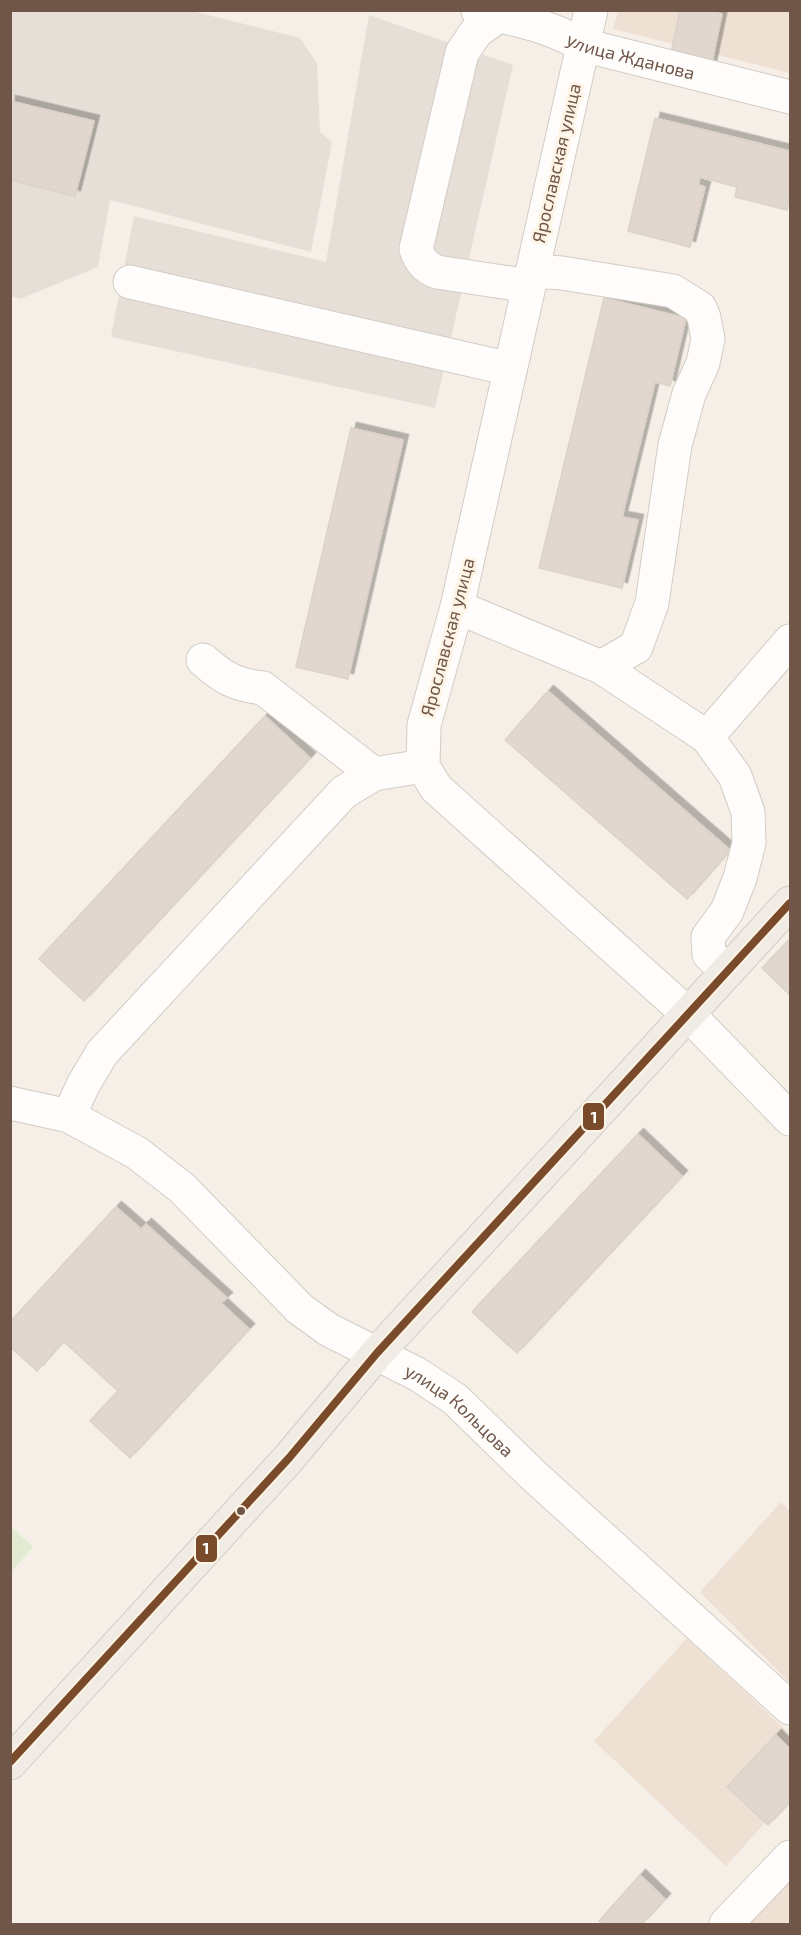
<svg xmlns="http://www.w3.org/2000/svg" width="801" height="1935" font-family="'Exo 2',sans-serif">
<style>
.residential{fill:#eee1d4}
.industrial{fill:#e6dfd8}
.green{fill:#e2ebd2}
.building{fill:#e1d7cf;stroke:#ddd2c9;stroke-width:1.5;filter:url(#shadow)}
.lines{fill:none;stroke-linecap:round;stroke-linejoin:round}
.minor-casing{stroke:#d3ccc5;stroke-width:35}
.major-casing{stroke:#d3cbc4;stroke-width:35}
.minor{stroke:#fefdfb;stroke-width:33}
.major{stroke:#f0ebe4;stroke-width:33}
.bus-1-casing{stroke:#fef4e6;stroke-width:12}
.bus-1{stroke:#7a4b2a;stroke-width:8}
.bus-dot{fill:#705649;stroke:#fef4e6;stroke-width:2}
.labels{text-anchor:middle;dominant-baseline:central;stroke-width:6;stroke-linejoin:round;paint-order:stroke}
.street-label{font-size:18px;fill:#705649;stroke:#fef4e6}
.line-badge{stroke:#fef4e6;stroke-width:2}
.badge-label{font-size:16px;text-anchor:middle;font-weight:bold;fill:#fff}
</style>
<defs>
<filter id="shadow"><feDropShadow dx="5.5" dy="-5.5" stdDeviation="0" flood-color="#0004"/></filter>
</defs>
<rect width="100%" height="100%" fill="#f5efe7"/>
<g class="residential">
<path d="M618,11h172v62l-177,-44z"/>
<path d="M781,1502l9,9v172l-90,-91z"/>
<path d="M687,1638l103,96v61l-64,71 -132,-125z"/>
<path d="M790,1877v47h-41z"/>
</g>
<g class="industrial">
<path d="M10,11h182l108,27 17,25 3,69 12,10 -21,110 -201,-52 -12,67 -78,32 -9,-3z"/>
<path d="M369,15l144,50 -78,343 -324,-71 23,-121 192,46z"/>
</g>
<path class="green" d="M11,1527l22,20 -22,25z"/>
<g class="building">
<path d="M680,10h28l14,4 -11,53 -41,-9z"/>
<path d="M10,101l84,20 -19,75 -65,-16z"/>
<path d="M655,118l135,33v43l-3,16 -52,-13 2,-10 -37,-10 -2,8 7,2 -15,60 -62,-16z"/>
<path d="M604,298l82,20 -16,68 -15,-4 -33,135 16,3 -16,68 -83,-20z"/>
<path d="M351,428l52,12 -55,239 -52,-12z"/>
<path d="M548,691l182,159 -43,49 -182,-159z"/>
<path d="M265,716l45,42 -226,243 -45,-42z"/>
<path d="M790,939v56l-28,-27z"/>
<path d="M638,1134l44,42 -165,177 -45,-41z"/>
<path d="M116,1207l25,22 5,-5 81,74 -6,5 28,26 -119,129 -40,-37 28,-30 -55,-50 -26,30 -27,-24v-25z"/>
<path d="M776,1735l14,14v53l-22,23 -41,-38z"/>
<path d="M640,1875l25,24 -23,25h-39l-4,-3z"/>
</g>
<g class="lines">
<g class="minor-casing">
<g id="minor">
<path d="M591,10l-134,597 -33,118 -1,41 13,22 253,227 101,104"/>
<path id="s1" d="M478,11c40,9 69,14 105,34l207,52"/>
<path d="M498,16l-22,16 -14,21 -46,196c4,12 9,18 21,23l92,14"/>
<path d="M532,271l30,2 111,18 27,17 4,10 4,21 -5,24 -14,31 -14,51 -23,158 -16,44 -35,20"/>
<path d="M130,282l380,87"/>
<path d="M457,607l144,60 106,70 28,39 13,36 1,31 -9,35 -13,33 -19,26 1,17 18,18"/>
<path d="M203,660c20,18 33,25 60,28l111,86"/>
<path d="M707,737l83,-96"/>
<path id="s2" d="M10,1103l59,13 68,37 45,35 118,121 29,21 88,44 38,25 78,76 257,233"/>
<path d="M69,1116l14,-31 19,-32 242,-261 30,-18 49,-8"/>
<path d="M726,1924l64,-67"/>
</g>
</g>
<g class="major-casing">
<path id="major" d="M10,1763l279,-305 88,-105 413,-450"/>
</g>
<use href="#minor" class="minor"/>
<use href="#major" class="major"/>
<g class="bus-1-casing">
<path id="bus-1" d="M10,1762l279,-304 88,-105 413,-450"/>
</g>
<use href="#bus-1" class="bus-1"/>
</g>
<circle class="bus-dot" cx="241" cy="1511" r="5"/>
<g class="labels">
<g class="street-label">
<text stroke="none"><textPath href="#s1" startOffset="160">улица Жданова</textPath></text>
<text transform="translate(556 163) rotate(-77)">Ярославская улица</text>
<text transform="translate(447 637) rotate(-75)">Ярославская улица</text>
<text stroke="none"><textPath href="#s2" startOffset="554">улица Кольцова</textPath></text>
</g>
</g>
<g class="line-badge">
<rect x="582" y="1102" width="23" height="29" rx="6" fill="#7a4b2a"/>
<rect x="195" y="1534" width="23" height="29" rx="6" fill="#7a4b2a"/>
</g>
<g class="badge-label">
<text x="594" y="1123">1</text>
<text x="206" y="1554">1</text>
</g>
<rect width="801" height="1935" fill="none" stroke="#705649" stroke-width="24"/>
</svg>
